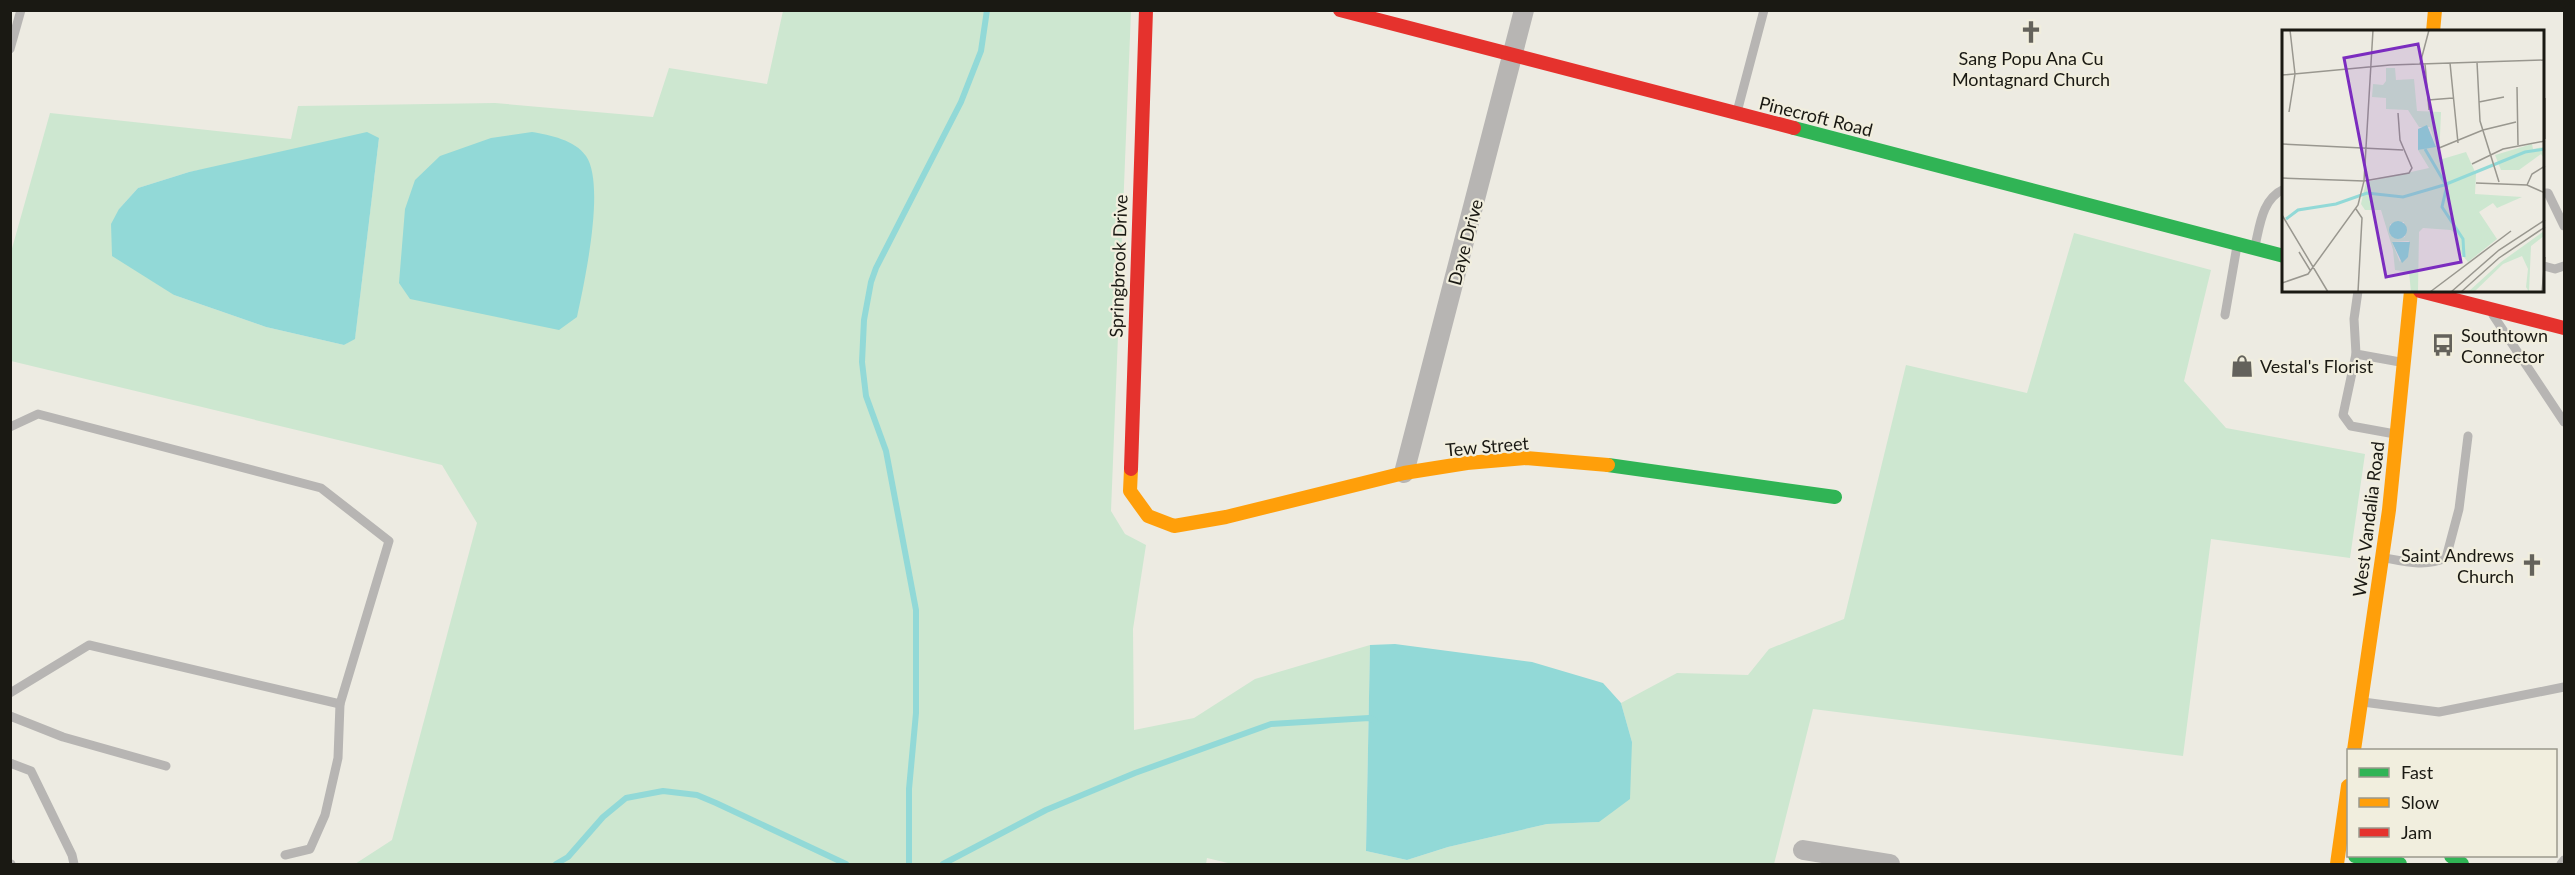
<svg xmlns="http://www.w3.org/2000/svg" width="2575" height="875" font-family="Lato,sans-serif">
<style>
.green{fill:#cde7d0;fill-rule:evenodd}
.water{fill:#92d9d7}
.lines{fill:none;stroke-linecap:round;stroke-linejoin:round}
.stream{stroke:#92d9d7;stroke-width:6}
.lane{stroke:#b7b5b3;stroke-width:9}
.street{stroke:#b7b5b3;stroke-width:20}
.fast{stroke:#30b455;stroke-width:14}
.slow{stroke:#ff9f0a;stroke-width:14}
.jam{stroke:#e5322d;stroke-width:14}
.labels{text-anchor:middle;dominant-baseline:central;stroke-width:4.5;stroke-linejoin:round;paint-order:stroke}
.poi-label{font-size:18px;fill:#1a1913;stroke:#f1eede;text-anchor:start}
.street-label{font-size:18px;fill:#1a1913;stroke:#f1eede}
.inset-river{fill:none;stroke:#92d9d7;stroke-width:3}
.inset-road{fill:none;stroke:#99978f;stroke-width:1.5}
.view{fill:#7b2cbf;fill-opacity:0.15;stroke:#7b2cbf;stroke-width:3}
.inset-edge{fill:none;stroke:#1a1913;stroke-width:3}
</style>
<rect width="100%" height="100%" fill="#edebe2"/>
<path class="green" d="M783,11h348l-20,500 14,23 21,11 -13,84 1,101 60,-12 61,-39 115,-34 -4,206 41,9 41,-13 99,-23 52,-2 33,-80 -11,-39 56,-30 71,2 21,-26 75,-30 62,-254 121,28 47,-160 137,37 -27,111 42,47 139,26 -15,104 -139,-19 -28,217 -370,-47 -39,155h-542l-25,-6 -1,6h-851l37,-24 85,-317 -35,-58 -431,-104v-109l39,-139 241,26 7,-33 197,-3 158,14 16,-49 98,16zM379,138l-24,200 -11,7 -78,-18 -92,-32 -55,-86 19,-21 51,-16z"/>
<g class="water">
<path d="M367,132l12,6 -24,201 -11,6 -78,-18 -92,-32 -62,-39 -1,-32 8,-15 19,-21 51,-16z"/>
<path d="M532,132c18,3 43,8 54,24 20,29 -2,128 -9,161l-18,13 -149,-31 -11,-16 6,-74 10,-29 25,-24 51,-18z"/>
<path d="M1395,644l137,18 71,21 18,20 11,39 -2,57 -31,23 -52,2 -99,23 -41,13 -41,-9 4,-206z"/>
</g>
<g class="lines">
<g class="stream">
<path d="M556,864l12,-7 35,-40 23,-19 37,-7 34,4 19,8 130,61"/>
<path d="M909,864v-75l7,-76v-103l-30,-159 -20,-55 -4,-34 2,-42 7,-38 5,-14 85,-166 20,-51 6,-41"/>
<path d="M943,864l103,-54 89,-37 136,-49 98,-6 6,3"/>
</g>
<g class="lane">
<path d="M10,49l11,-39"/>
<path d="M1737,112l27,-102"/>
<path d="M2544,193h4l16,33"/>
<path d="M2255,246c5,-21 7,-47 29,-57"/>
<path d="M2544,266l11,3 9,-3"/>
<path d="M2358,291l-4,28 2,35 44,8"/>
<path d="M2225,315l12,-69"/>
<path d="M2493,315l71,107"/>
<path d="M2356,354l-13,61 8,11 44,8"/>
<path d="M10,427l28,-13 283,74 68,53 -49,163 -251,-59 -79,48"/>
<path d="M2385,558c21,4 41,9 61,0l13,-49 9,-73"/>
<path d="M2363,702l76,10 125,-25"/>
<path d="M10,716l53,21 103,29"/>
<path d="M10,763l21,8 41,84 2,9"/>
<path d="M285,855l25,-6 15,-34 13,-57 2,-54"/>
<path d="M10,864h1"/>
<path d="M2561,864l3,-4"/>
</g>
<g class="street">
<path d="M1404,473l120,-463"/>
<path d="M1803,850l87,14"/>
</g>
<g class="fast">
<path d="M1794,128l490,128"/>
<path d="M1608,465l227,32"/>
<path d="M2355,856l45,8"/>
<path d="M2451,856l11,8"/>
</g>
<g class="slow">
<path d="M2433,32l2,-22"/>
<path d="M1131,469l-1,22 18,25 26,10 52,-9 178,-44 63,-10 59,-5 82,7"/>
<path d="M2354,750l35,-240 22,-219"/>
<path d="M2337,864l11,-78"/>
</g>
<g class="jam">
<path d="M1340,10l454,118"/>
<path d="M2420,291l144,37"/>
<path d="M1131,469l15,-459"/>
</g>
</g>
<defs>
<g id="church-bare" transform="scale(1.8)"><path d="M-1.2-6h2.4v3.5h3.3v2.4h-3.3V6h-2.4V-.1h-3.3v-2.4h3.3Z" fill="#64625b" stroke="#f1eede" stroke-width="2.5" paint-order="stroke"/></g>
<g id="bus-bare" transform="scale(1.8)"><path d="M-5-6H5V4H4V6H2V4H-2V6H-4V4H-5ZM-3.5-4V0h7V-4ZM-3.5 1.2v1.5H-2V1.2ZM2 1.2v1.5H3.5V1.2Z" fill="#64625b" stroke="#f1eede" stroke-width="2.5" paint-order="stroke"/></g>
<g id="shop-bare" transform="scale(1.8)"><path d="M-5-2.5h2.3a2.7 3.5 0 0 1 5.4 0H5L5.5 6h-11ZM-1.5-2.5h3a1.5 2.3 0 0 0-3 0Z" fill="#64625b" stroke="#f1eede" stroke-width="2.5" paint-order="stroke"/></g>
</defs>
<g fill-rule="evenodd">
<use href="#church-bare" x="2031" y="32"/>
<use href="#bus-bare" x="2443" y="345"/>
<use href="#shop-bare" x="2242" y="366"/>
<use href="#church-bare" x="2532" y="565"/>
</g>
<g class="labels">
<g class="poi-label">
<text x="2031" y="58" text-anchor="middle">Sang Popu Ana Cu<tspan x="2031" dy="21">Montagnard Church</tspan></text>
<text x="2461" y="335">Southtown<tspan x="2461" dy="21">Connector</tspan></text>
<text x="2260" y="366">Vestal's Florist</text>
<text x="2514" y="555" text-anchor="end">Saint Andrews<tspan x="2514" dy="21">Church</tspan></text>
</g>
<g class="street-label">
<text transform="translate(1816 116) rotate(14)">Pinecroft Road</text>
<text transform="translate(1465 242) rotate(-75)">Daye Drive</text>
<text transform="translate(1118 266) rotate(-88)">Springbrook Drive</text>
<text transform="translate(1487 446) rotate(-5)">Tew Street</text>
<text transform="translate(2368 519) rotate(-83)">West Vandalia Road</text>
</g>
</g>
<g transform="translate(2282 30)">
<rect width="262" height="262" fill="#edebe2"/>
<path d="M104,38h9l1,12 18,-1 3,32 24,1 -2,48 27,-8 10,22 -1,20 47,3 -25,11 -4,-5 -14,9 18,27 -29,23 -11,-13 1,-13 -7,-6 -28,-2 -4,4 -1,60h-7l-2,-20 -14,-2 -2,-20 -12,-40h-16l-4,-6 5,-22 63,-14 -11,-18 18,-4 -6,-19h-11l-11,-17 -22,-1v-11l-14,-1 1,-13 10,1 3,-4zM122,192l1,15 -10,1 -5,-14zM127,211l-9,21 -8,-20zM250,114l1,5 11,-2v11l-3,-4 -22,16h-18l-6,-15zM262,201v5l-13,10 -2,46 -3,-5 2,-18 -6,-13 -19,8 -29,28h-6l33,-30z" fill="#cde7d0" fill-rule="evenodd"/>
<path d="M145,95l9,22 -18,3v-21zM107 200a9 9 0 1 1 18 0a9 9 0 1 1-18 0ZM128,212l-2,15 -6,6 -10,-21z" fill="#92d9d7"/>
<path class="inset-river" d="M143,119l21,36M165,155l-5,22 21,32 1,18M4,189l12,-9 38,-6 31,-11 36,4 41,-12 81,-33 20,-3"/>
<path class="inset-road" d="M195,32l3,59 19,61M168,33l8,80M138,34l9,-34M143,34l4,46M0,45l108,-10 155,-5M235,57l1,58M263,68v41M146,70l25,-2M197,72l25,-5M7,82l6,-38 -5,-44M0,114l121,6M157,118l44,-18 33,-8M190,134l31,-15 42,-8M0,148l82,3 45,-8 3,-5 -12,-28 -2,-27M194,153l51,2 18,8M245,155l5,-11 13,-8M74,179l6,9 -4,74M0,185l46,77M17,222l11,18M0,253l26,-9 50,-69 6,-24 9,-151M148,262l81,-61M169,262l48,-42 46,-30M179,262l38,-34 46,-31M260,262l3,-35"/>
<path class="view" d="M136,14l43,218 -75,15 -42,-219z"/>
<rect width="262" height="262" class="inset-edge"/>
</g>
<rect width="2575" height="875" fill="none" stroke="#1a1913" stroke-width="24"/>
<rect x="2347" y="749" width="210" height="108" fill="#f1eede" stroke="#9b998d" stroke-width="1.5"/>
<rect x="2359" y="768" width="30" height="9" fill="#30b455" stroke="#9b998d" stroke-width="1.5"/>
<text x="2401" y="779" font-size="18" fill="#1a1913">Fast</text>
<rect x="2359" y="798" width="30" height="9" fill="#ff9f0a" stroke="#9b998d" stroke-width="1.5"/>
<text x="2401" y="809" font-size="18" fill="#1a1913">Slow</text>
<rect x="2359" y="828" width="30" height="9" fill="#e5322d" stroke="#9b998d" stroke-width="1.5"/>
<text x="2401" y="839" font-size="18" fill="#1a1913">Jam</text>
</svg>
